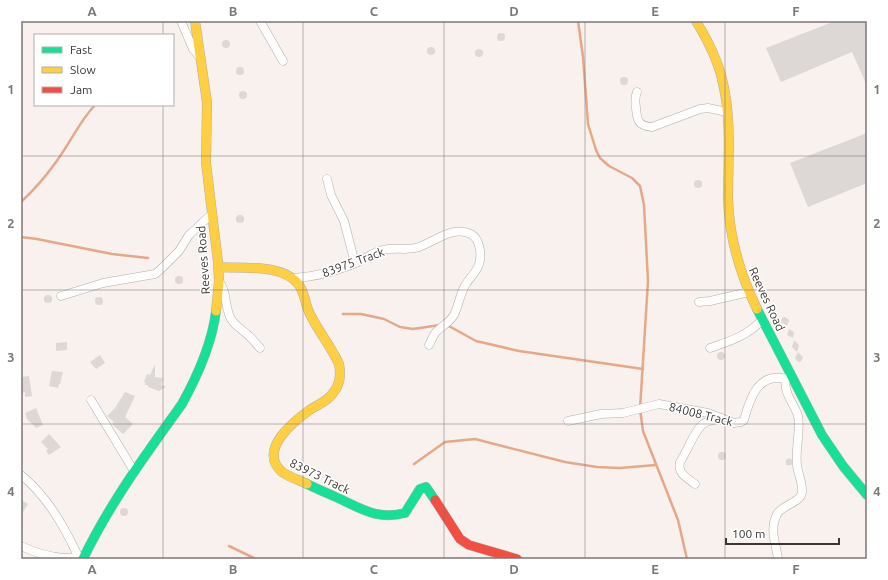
<svg xmlns="http://www.w3.org/2000/svg" width="888" height="580" font-family="Ubuntu,sans-serif">
<style>
.lines{fill:none;stroke-linecap:round;stroke-linejoin:round}
.stream{stroke:#e5a889;stroke-width:2.5}
.building{fill:#ddd7d5}
.street-casing{stroke:#b3aeab;stroke-width:9}
.fast-casing{stroke:#b3aeab;stroke-width:10}
.slow-casing{stroke:#b3aeab;stroke-width:10}
.jam-casing{stroke:#b3aeab;stroke-width:10}
.street{stroke:#fefdfc;stroke-width:8}
.fast{stroke:#16e098;stroke-width:9}
.slow{stroke:#ffcf43;stroke-width:9}
.jam{stroke:#f24e42;stroke-width:9}
.grid{fill:none;stroke:#7d7775;stroke-width:1;stroke-opacity:0.55}
.labels{text-anchor:middle;dominant-baseline:central;stroke-width:3;stroke-linejoin:round;paint-order:stroke}
.street-label{font-size:12px;fill:#3b3634;stroke:#fff}
.neatline{fill:none;stroke:#7d7775;stroke-width:1.5}
.grid-label{font-size:13px;text-anchor:middle;font-weight:bold;fill:#7d7775}
</style>
<rect width="100%" height="100%" fill="#f8f1ee"/>
<g class="lines">
<g class="stream">
<path d="M578,21l5,36 5,67 8,26 4,8 9,8 23,12 8,8 4,19 4,76 -8,128 3,22 35,89 9,39"/>
<path d="M21,202c13,-12 25,-26 35,-40 14,-19 23,-40 39,-57"/>
<path d="M21,237l16,2 75,15 36,4"/>
<path d="M343,314h18l23,5 16,8 13,2 27,-4"/>
<path d="M447,325l29,16 43,10 124,18"/>
<path d="M414,464l31,-22 30,-3 90,23 32,5 23,1 36,-3"/>
<path d="M229,546l27,13"/>
</g>
</g>
<g class="building">
<path d="M835,21h32v65l-15,-34 -71,30 -15,-34z"/>
<circle cx="501" cy="37" r="4"/>
<circle cx="226" cy="44" r="4"/>
<circle cx="431" cy="51" r="4"/>
<circle cx="479" cy="53" r="4"/>
<circle cx="240" cy="71" r="4"/>
<circle cx="624" cy="81" r="4"/>
<circle cx="243" cy="95" r="4"/>
<path d="M867,133v50l-59,24 -18,-44z"/>
<circle cx="698" cy="184" r="4"/>
<circle cx="240" cy="219" r="4"/>
<circle cx="179" cy="280" r="4"/>
<circle cx="48" cy="299" r="4"/>
<circle cx="99" cy="301" r="4"/>
<path d="M785,317l4,3 -2,6 -6,-4 1,-4z"/>
<path d="M789,329l5,3 -1,6 -6,-3z"/>
<path d="M794,340l5,5 -2,7 -5,-5z"/>
<path d="M67,342v8l-11,1v-8z"/>
<path d="M798,352l5,5 -1,3 -2,2 -3,-1 -2,-3z"/>
<circle cx="721" cy="356" r="4"/>
<path d="M100,355l5,8 -9,6 -6,-7z"/>
<path d="M155,364v13l8,1 -2,7 5,2 -7,4 -11,-4v-2h-3v-3h-1l3,-8 3,1z"/>
<path d="M52,371l11,1 -3,12h-1l-1,4 -9,-2z"/>
<path d="M29,376l3,20 -7,1v-5l-3,1 -1,-16z"/>
<path d="M125,392l10,4 -10,21 8,7 -10,10 -11,-10 2,-2 -7,-6 8,-8z"/>
<path d="M36,408l7,17 -7,3 -9,-9 -2,-6z"/>
<path d="M49,434l12,13 -12,8 -3,-4 2,-2 -7,-7z"/>
<circle cx="722" cy="456" r="4"/>
<circle cx="789" cy="462" r="3.5"/>
<path d="M21,500l7,4 -7,11z"/>
<circle cx="124" cy="512" r="4"/>
</g>
<g class="lines">
<g class="street-casing">
<g id="street">
<path d="M181,21l12,28 7,8"/>
<path d="M260,21l23,40"/>
<path d="M637,92c-2,5 -2,10 -1,16 1,12 2,18 16,19l48,-18 8,-1 19,4"/>
<path d="M327,179l4,16 13,26 11,42"/>
<path d="M294,278c21,-1 45,-8 64,-16 8,-4 16,-10 25,-12 12,-3 24,1 36,-3 15,-5 34,-22 52,-13 9,5 11,21 8,30 -2,8 -9,13 -13,20 -6,9 -7,21 -12,31 -5,8 -12,11 -18,17 -3,4 -5,9 -7,13"/>
<path d="M219,281c9,12 5,25 12,38 4,7 12,11 18,17 4,3 7,8 11,12"/>
<path d="M61,296l42,-13 52,-9 5,-4 19,-19 10,-16 23,-21"/>
<path d="M699,302l11,-1 39,-9"/>
<path d="M710,348c20,-7 37,-12 52,-28"/>
<path d="M91,400l43,71"/>
<path d="M568,421l33,-7 22,-1 36,-9 49,9 26,10 7,-1 3,-2c6,-22 14,-48 42,-41"/>
<path d="M21,475c26,21 43,51 57,81"/>
<path d="M695,484c-8,-6 -18,-11 -15,-22 7,-10 14,-31 23,-38 5,-4 12,-4 18,-6"/>
<path d="M21,546c13,6 29,11 43,12 7,0 12,-2 19,0"/>
<path d="M778,559c-2,-16 -9,-29 -1,-45 5,-9 25,-12 25,-22 1,-8 -4,-18 -5,-27 -2,-16 4,-34 1,-49 -4,-13 -15,-23 -12,-37l4,-4"/>
</g>
</g>
<g class="fast-casing">
<g id="fast">
<path d="M757,309l65,126 21,31 24,29"/>
<path d="M307,484c10,5 20,9 31,14 24,11 39,22 67,15l15,-24 6,-2 9,13"/>
<path d="M83,559c27,-56 63,-105 99,-155 16,-29 30,-60 34,-93"/>
</g>
</g>
<g class="slow-casing">
<g id="slow">
<path d="M195,21l12,81 -1,61 12,99 1,19 -3,30"/>
<path d="M696,21c11,18 21,37 26,58 10,39 6,79 6,119 1,39 12,76 29,111"/>
<path d="M218,267c24,2 65,-4 81,18 6,8 6,20 11,29 8,17 21,32 29,50 2,10 1,21 -6,29 -5,8 -14,11 -22,16 -17,12 -54,41 -29,63 7,5 17,8 25,12"/>
</g>
</g>
<g class="jam-casing">
<path id="jam" d="M435,500l25,39 9,6 48,14"/>
</g>
<use href="#street" class="street"/>
<use href="#fast" class="fast"/>
<use href="#slow" class="slow"/>
<use href="#jam" class="jam"/>
</g>
<path class="grid" d="M163,21v14M303,21v538M444,21v538M585,21v538M725,21v538M163,105v454M21,156h846M21,290h846M21,424h846"/>
<g class="labels">
<g class="street-label">
<text transform="translate(203 260) rotate(-94)">Reeves Road</text>
<text transform="translate(353 262) rotate(-20)">83975 Track</text>
<text transform="translate(767 299) rotate(65)">Reeves Road</text>
<text transform="translate(701 414) rotate(14)">84008 Track</text>
<text transform="translate(320 476) rotate(26)">83973 Track</text>
</g>
</g>
<rect width="888" height="580" fill="none" stroke="#ffffff" stroke-width="44"/>
<rect x="34" y="34" width="140" height="72" fill="#ffffff" stroke="#b1afae"/>
<rect x="42" y="47" width="20" height="6" fill="#16e098" stroke="#b1afae"/>
<text x="70" y="54" font-size="12" fill="#3b3634">Fast</text>
<rect x="42" y="67" width="20" height="6" fill="#ffcf43" stroke="#b1afae"/>
<text x="70" y="74" font-size="12" fill="#3b3634">Slow</text>
<rect x="42" y="87" width="20" height="6" fill="#f24e42" stroke="#b1afae"/>
<text x="70" y="94" font-size="12" fill="#3b3634">Jam</text>
<path d="M726 538v6h113v-6" fill="none" stroke="#3b3634" stroke-width="2"/>
<text x="732" y="538" font-size="12" fill="#3b3634" stroke="#ffffff" stroke-width="3" paint-order="stroke">100 m</text>
<rect x="22" y="22" width="844" height="536" class="neatline"/>
<g class="grid-label">
<text x="92" y="16">A</text>
<text x="233" y="16">B</text>
<text x="374" y="16">C</text>
<text x="514" y="16">D</text>
<text x="655" y="16">E</text>
<text x="796" y="16">F</text>
<text x="11" y="94">1</text>
<text x="877" y="94">1</text>
<text x="11" y="228">2</text>
<text x="877" y="228">2</text>
<text x="11" y="362">3</text>
<text x="877" y="362">3</text>
<text x="11" y="496">4</text>
<text x="877" y="496">4</text>
<text x="92" y="574">A</text>
<text x="233" y="574">B</text>
<text x="374" y="574">C</text>
<text x="514" y="574">D</text>
<text x="655" y="574">E</text>
<text x="796" y="574">F</text>
</g>
</svg>
